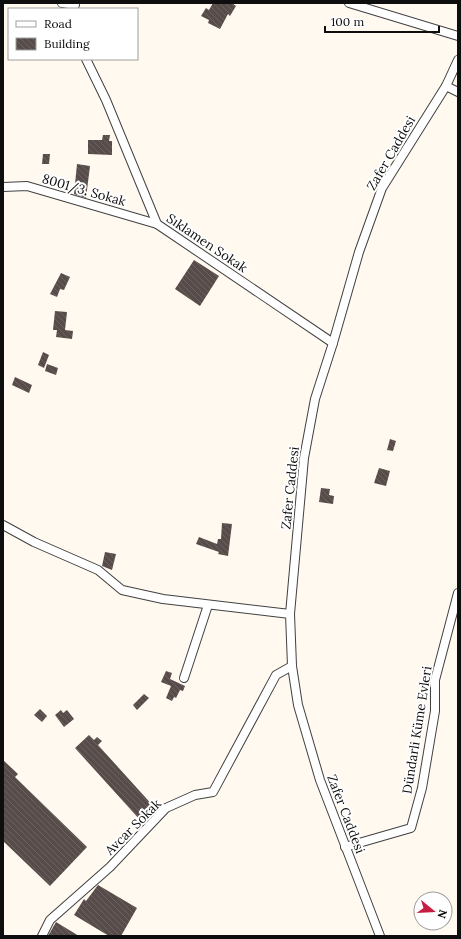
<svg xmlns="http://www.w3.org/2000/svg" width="461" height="939" font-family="Lora,serif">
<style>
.building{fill:url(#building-back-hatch)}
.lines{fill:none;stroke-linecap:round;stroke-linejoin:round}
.minor-casing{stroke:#414141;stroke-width:10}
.minor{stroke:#fff;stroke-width:8}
.labels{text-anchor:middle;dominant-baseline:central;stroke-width:4;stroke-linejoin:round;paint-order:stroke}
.street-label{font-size:13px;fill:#0e0e0e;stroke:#fff}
</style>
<defs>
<pattern id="building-back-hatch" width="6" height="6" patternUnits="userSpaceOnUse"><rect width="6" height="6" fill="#574c4a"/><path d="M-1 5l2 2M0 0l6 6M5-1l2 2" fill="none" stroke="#6a6160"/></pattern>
</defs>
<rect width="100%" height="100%" fill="#fff9ef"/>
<g class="building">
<path d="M213,3h19l4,3 -6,10 -2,-2 -8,15 -12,-6 1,-3 -8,-4 5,-8 3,2z"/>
<path d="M103,135h7l-1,6h3v14l-24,-1v-14h14z"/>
<path d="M43,154h7l-1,10h-7z"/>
<path d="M77,164l13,2 -4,32 -12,-4z"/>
<path d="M194,260l25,16 -19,30 -25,-17z"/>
<path d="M61,273l9,4 -6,13 -4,-1 -3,8 -7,-3z"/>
<path d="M55,311l12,1 -2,18 8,1 -1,8 -16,-2 1,-7h-4z"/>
<path d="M43,352l6,3 -5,13 -6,-3z"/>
<path d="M47,364l11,4 -2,7 -11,-4z"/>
<path d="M15,377l17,8 -3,8 -17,-8z"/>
<path d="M390,439l6,2 -3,10 -6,-1z"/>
<path d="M379,468l11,3 -4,15 -12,-3z"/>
<path d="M321,488l9,1 -1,6 5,1 -1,8 -14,-2z"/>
<path d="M222,523l10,1 -4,32 -10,-2 1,-2 -23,-8 3,-7 18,7 1,-5h3z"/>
<path d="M105,552l11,2 -4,16 -10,-4z"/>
<path d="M166,671l6,2 -2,6 15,7 -2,5 -3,-1 -4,8 -2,-1 -2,4 -6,-3 5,-12 -10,-4z"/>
<path d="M144,694l5,4 -12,12 -4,-5z"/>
<path d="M40,709l7,7 -5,6 -8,-7z"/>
<path d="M61,710l2,3 4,-3 7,9 -10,8 -9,-12z"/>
<path d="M89,735l5,5 3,-3 5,4 -4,4 57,63 -14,13 -66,-73z"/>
<path d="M3,760l15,14 -3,3 72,70 -37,39 -47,-45z"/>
<path d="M98,885l39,23 -16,28h-12l-35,-21 10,-16 2,2z"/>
<path d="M56,922l23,14h-31z"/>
</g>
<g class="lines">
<g class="minor-casing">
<g id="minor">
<path d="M62,3l13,2"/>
<path d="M349,3l109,33"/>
<path d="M86,59l20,41 51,124 176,119"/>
<path d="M446,86l12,6"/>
<path d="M3,187l24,-1 130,38"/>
<path d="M3,525l31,17 64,28 24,20 41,9 127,15"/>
<path d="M184,678l24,-73"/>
<path d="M345,847l66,-19 11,-40 13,-77v-31l23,-87"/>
<path d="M42,936l8,-16 60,-53 56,-59 29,-13 18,-3 63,-117 16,-9"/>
<path d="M380,936l-60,-156 -22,-75 -6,-39 -2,-52 14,-156 11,-59 18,-56 26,-91 23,-64 64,-102 12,-26"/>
</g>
</g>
<use href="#minor" class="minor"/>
</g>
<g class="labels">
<g class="street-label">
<text transform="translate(391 153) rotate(-60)">Zafer Caddesi</text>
<text transform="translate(84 190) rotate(16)">8001/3. Sokak</text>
<text transform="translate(207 243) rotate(34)">Sıklamen Sokak</text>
<text transform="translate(290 488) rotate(-84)">Zafer Caddesi</text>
<text transform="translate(417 730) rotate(-81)">Dündarli Küme Evleri</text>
<text transform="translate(346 814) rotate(69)">Zafer Caddesi</text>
<text transform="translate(133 827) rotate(-45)">Avcar Sokak</text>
</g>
</g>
<rect width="461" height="939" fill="none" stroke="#0e0e0e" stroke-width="8"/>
<rect x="8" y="8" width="130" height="52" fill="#ffffff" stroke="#9f9f9f"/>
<rect x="16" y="21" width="20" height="6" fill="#ffffff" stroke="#9f9f9f"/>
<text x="44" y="28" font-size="12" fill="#0e0e0e">Road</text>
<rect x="16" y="38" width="20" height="12" fill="url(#building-back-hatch)" stroke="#9f9f9f"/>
<text x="44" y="48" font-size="12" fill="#0e0e0e">Building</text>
<g transform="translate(433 911) rotate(108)"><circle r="19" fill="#ffffff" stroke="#9f9f9f"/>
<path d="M0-3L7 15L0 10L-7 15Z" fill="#c71d44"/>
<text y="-6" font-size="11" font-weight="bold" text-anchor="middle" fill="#0e0e0e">N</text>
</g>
<path d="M325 26v6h114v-6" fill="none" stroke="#0e0e0e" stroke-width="2"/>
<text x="331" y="26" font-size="12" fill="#0e0e0e" stroke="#ffffff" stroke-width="3" paint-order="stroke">100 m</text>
</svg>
